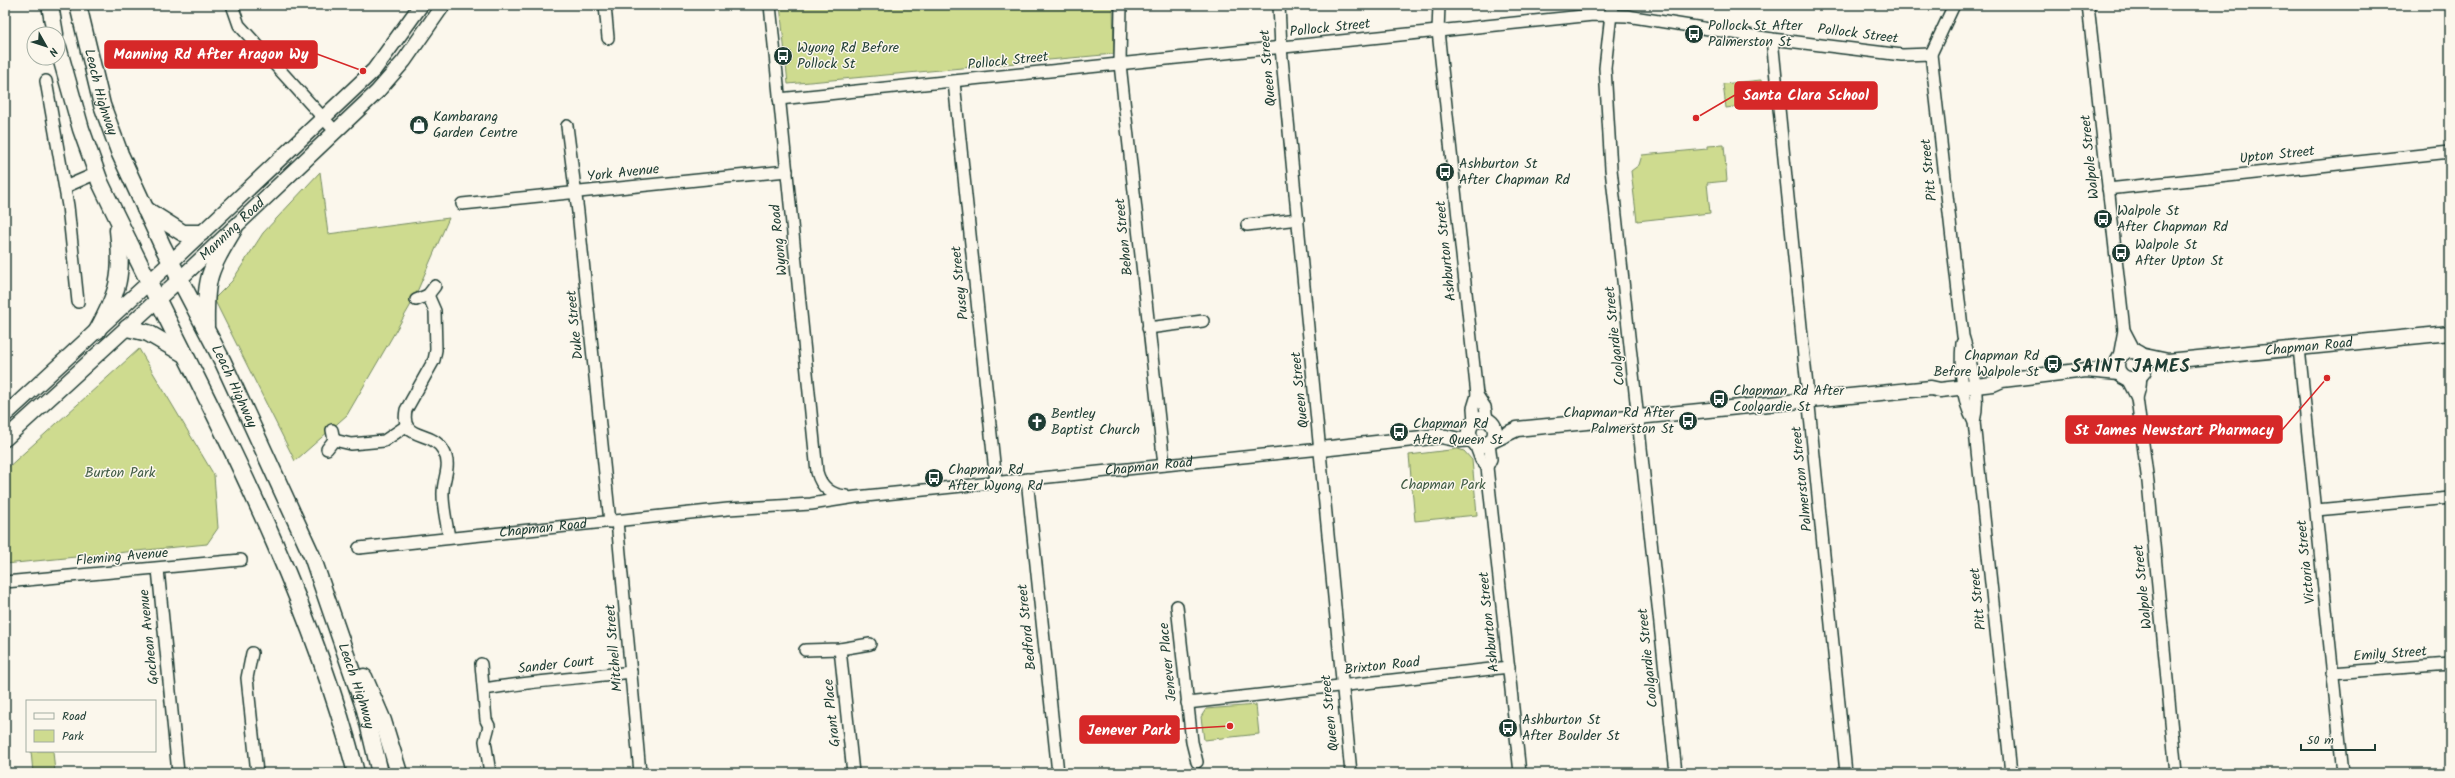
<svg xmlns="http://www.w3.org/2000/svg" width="2455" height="778" font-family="Kalam,sans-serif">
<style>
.green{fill:#cedb8f;stroke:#768c62}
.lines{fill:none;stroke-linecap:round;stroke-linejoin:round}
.minor-casing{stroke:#1f3d34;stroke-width:14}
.major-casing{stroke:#1f3d34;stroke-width:17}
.highway-casing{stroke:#1f3d34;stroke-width:19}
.minor{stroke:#fbf7ec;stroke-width:11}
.major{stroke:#fbf7ec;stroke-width:14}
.highway{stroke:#fbf7ec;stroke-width:16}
.labels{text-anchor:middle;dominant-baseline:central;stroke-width:3;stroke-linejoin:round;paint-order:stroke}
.poi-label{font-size:14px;fill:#1f3d34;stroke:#fbf7ec;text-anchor:start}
.street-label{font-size:14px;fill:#1f3d34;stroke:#fbf7ec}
.park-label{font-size:14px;fill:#425d46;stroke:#fbf7ec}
.district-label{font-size:18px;font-weight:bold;letter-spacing:1px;fill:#1f3d34;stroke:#fbf7ec}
.leader{fill:none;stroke:#d62828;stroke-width:1.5}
.callout-dot{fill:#d62828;stroke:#fbf7ec;stroke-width:1.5}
.callout{fill:#d62828;stroke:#d62828;stroke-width:1.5}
.callout-label{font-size:15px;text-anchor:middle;font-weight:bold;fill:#fff}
</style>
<rect width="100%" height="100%" fill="#fbf7ec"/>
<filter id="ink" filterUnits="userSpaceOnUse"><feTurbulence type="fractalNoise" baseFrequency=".025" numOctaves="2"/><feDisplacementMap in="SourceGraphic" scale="8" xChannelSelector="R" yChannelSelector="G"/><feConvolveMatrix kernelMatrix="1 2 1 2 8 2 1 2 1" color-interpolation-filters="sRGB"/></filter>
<g filter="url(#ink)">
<g class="green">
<path d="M780,5h333l1,49 -326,30z"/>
<path d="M1761,80l2,23 -37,5 -3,-24z"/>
<path d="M1724,145l3,36 -20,2 3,30 -73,8 -6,-50 8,-6 3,-10 65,-6v-3z"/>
<path d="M320,172l8,62 121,-16 -36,83 -66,114 -52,46 -81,-162 18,-18 31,-48z"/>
<path d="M139,349l75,126 4,53 -11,16 -202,20v-94z"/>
<path d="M1458,449l6,2 8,9 5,55 -62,6 -6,-66z"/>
<path d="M1256,705l3,29 -55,6 -3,-23 5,-8z"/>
<path d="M31,751h22l2,22h-22z"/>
</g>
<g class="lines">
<g class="minor-casing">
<g id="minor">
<path d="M232,5l7,20 96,106"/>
<path d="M605,5l3,33"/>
<path d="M770,5l47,467c4,15 14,23 29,24"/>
<path d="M1121,5l-1,59 44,401"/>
<path d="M1279,5l2,43 70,725"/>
<path d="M1439,5l-1,26 39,364 -4,13 1,13"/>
<path d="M1612,5l-7,63 6,101 65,604"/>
<path d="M1954,5l-23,49 32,282c8,27 18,58 11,86l37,351"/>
<path d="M2088,5l36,325 12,23"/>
<path d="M1772,39l74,734"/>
<path d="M46,81l22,125 10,96"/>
<path d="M954,82l42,400"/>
<path d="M779,99l814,-84 34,1 145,23 130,16 29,-1"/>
<path d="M567,126l11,86 32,310"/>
<path d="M65,187l32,-14"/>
<path d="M2108,189l342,-37"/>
<path d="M462,204l325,-33"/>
<path d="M1247,225l51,-6"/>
<path d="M428,295l7,16 1,39 -2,10 -28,50c-6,32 25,19 37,40 10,16 -1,29 0,45 0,14 4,29 6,43"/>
<path d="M416,300l12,-5 7,-9"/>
<path d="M1148,328l55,-7"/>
<path d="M1962,343c-2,23 -1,58 12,79"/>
<path d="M2299,348l44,425"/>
<path d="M2119,357l5,-27"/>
<path d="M2127,379l10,19 11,84 28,291"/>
<path d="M1477,395l8,12 2,12"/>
<path d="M2137,398l3,-11 1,-13"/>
<path d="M334,440l17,4 33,-3 22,-15"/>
<path d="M1489,443l2,16 -4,8 33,306"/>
<path d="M1475,444l6,16 6,7"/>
<path d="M327,449l7,-9 -2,-10"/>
<path d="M1027,479l31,294"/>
<path d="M2316,510l134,-12"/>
<path d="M617,521l23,252"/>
<path id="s1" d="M359,548l369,-39 83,-5 45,-7 465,-48"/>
<path d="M158,569l20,204"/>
<path d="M5,582l236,-22"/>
<path d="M1177,606l15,136 5,20"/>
<path d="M840,649l13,124"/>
<path d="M805,650l35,-1 30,-5"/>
<path d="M252,653l-5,25 10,95"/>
<path d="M481,664l5,56 3,6 -4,15 5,32"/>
<path d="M2332,673l118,-9"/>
<path d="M484,689c49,-8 98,-11 147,-17"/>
<path d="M1187,703l322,-36"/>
</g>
</g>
<g class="major-casing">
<g id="major">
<circle cx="2131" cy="365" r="14"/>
<path id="s2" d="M2140,355l28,6 282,-28"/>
<path d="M5,415l166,-153 203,-192 47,-65"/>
<circle cx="1482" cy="432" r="13"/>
<path id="s3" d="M5,439l175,-160 197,-187 27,-31 39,-56"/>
<path d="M1492,441l25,-12 414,-41 9,2 53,-6 9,-4 84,-10 33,3"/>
<path d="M1321,449l120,-13 19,4 11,-1"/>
</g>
</g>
<g class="highway-casing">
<g id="highway">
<path d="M50,5l5,29"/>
<path id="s4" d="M78,5l24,100 18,49 43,93 60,115 89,194 53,154 15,63"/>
<path d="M58,47l23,82 19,53c92,194 202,382 256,591"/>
<path d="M145,209l38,24h18"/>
<path d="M206,326c-1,-49 3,-55 28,-97"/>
<path d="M127,328l21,5 36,21"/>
<path d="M97,331c22,-40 26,-56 21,-101"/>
<path d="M364,677l19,44 16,52"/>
</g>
</g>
<use href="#minor" class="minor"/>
<use href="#major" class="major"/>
<use href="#highway" class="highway"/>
</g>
</g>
<defs>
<g id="bus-disc" transform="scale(1)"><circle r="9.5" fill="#1f3d34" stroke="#fbf7ec"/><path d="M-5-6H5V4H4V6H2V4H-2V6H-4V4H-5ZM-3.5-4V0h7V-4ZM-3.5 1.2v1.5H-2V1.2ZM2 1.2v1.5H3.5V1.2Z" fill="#fff"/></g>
<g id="shop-disc" transform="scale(1)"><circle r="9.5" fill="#1f3d34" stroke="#fbf7ec"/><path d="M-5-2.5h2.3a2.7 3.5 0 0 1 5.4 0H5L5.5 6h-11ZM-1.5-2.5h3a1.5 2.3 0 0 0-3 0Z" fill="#fff"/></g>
<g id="church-disc" transform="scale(1)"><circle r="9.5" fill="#1f3d34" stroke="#fbf7ec"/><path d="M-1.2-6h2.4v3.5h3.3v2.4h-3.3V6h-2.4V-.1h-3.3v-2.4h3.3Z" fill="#fff"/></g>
</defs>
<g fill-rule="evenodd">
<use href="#bus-disc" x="1694" y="34"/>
<use href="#bus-disc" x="783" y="56"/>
<use href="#shop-disc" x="419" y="125"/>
<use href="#bus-disc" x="1445" y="172"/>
<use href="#bus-disc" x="2103" y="219"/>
<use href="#bus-disc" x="2121" y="253"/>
<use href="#bus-disc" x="2053" y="364"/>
<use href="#bus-disc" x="1719" y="399"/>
<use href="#bus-disc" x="1688" y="421"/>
<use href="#church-disc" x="1037" y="422"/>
<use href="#bus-disc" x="1399" y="432"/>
<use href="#bus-disc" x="934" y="478"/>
<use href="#bus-disc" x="1508" y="728"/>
</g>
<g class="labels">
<g class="poi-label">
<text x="1708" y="26">Pollock St After<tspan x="1708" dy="16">Palmerston St</tspan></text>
<text x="797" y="48">Wyong Rd Before<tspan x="797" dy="16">Pollock St</tspan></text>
<text x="433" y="117">Kambarang<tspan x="433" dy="16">Garden Centre</tspan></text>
<text x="1459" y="164">Ashburton St<tspan x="1459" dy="16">After Chapman Rd</tspan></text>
<text x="2117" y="211">Walpole St<tspan x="2117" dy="16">After Chapman Rd</tspan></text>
<text x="2135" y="245">Walpole St<tspan x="2135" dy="16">After Upton St</tspan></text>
<text x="2039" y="356" text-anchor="end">Chapman Rd<tspan x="2039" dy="16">Before Walpole St</tspan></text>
<text x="1733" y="391">Chapman Rd After<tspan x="1733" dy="16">Coolgardie St</tspan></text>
<text x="1674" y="413" text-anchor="end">Chapman Rd After<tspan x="1674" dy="16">Palmerston St</tspan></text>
<text x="1051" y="414">Bentley<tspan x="1051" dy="16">Baptist Church</tspan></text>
<text x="1413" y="424">Chapman Rd<tspan x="1413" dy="16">After Queen St</tspan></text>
<text x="948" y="470">Chapman Rd<tspan x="948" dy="16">After Wyong Rd</tspan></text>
<text x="1522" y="720">Ashburton St<tspan x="1522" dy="16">After Boulder St</tspan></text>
</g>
<g class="street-label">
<text transform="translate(1330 28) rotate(-6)">Pollock Street</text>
<text transform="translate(1858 34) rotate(7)">Pollock Street</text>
<text transform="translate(1008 61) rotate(-6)">Pollock Street</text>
<text transform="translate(1268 68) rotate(-95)">Queen Street</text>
<text stroke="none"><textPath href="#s4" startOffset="90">Leach Highway</textPath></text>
<text transform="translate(2277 155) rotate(-6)">Upton Street</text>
<text transform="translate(2090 157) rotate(-96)">Walpole Street</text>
<text transform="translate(1929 170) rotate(-96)">Pitt Street</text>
<text transform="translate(623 173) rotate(-6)">York Avenue</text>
<text stroke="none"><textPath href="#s3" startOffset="309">Manning Road</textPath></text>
<text transform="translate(1124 237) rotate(-96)">Behan Street</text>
<text transform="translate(779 240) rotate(-96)">Wyong Road</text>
<text transform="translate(1446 251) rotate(-96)">Ashburton Street</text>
<text transform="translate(960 283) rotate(-96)">Pusey Street</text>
<text transform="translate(575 325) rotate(-96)">Duke Street</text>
<text transform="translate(1615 336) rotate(-96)">Coolgardie Street</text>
<text stroke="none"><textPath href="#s2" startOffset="170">Chapman Road</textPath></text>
<text stroke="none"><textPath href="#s4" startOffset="414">Leach Highway</textPath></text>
<text transform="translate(1300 390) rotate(-96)">Queen Street</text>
<text stroke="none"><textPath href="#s1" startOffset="794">Chapman Road</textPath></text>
<text transform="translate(1802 479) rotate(-96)">Palmerston Street</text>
<text stroke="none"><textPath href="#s1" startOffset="185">Chapman Road</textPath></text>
<text transform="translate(122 557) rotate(-5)">Fleming Avenue</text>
<text transform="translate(2306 562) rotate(-96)">Victoria Street</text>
<text transform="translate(2143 587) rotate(-96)">Walpole Street</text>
<text transform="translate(1978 599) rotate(-96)">Pitt Street</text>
<text transform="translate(1489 622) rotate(-96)">Ashburton Street</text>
<text transform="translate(1027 627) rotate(-96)">Bedford Street</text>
<text transform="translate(149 637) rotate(-96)">Gochean Avenue</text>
<text transform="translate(614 648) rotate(-95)">Mitchell Street</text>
<text transform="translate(2390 654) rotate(-4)">Emily Street</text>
<text transform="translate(1648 658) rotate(-96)">Coolgardie Street</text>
<text transform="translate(1168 662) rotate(-96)">Jenever Place</text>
<text transform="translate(556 665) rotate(-6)">Sander Court</text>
<text transform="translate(1382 666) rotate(-6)">Brixton Road</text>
<text stroke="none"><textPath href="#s4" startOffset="738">Leach Highway</textPath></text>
<text transform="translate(832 713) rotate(-96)">Grant Place</text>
<text transform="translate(1330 713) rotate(-96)">Queen Street</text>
</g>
<g class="park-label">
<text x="120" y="473">Burton Park</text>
<text x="1443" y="485">Chapman Park</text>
</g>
<g class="district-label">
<text x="2131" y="367">SAINT JAMES</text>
</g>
</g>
<path class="leader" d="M363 71L317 54M1696 118L1735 95M2327 378L2282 430M1230 726L1179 729"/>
<g class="callout-dot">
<circle cx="363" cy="71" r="4"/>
<circle cx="1696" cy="118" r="4"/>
<circle cx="2327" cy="378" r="4"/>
<circle cx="1230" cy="726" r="4"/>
</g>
<g class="callout">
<rect x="105" y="41" width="212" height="27" rx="4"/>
<rect x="1735" y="82" width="142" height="27" rx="4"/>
<rect x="2066" y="416" width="216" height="27" rx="4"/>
<rect x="1080" y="716" width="99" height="27" rx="4"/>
</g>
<g class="callout-label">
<text x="211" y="59">Manning Rd After Aragon Wy</text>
<text x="1806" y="100">Santa Clara School</text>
<text x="2174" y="435">St James Newstart Pharmacy</text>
<text x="1129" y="735">Jenever Park</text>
</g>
<rect width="2455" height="778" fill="none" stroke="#fbf7ec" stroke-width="20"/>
<rect x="10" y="10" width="2435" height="758" fill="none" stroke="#1f3d34" stroke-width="1.5" filter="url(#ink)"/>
<rect x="26" y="700" width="130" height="52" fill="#fbf7ec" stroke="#a3ada2"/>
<rect x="34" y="713" width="20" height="6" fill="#fbf7ec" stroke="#a3ada2"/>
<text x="62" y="720" font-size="12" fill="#1f3d34">Road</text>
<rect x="34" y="730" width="20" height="12" fill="#cedb8f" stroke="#a3ada2"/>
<text x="62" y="740" font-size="12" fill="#1f3d34">Park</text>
<g transform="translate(46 46) rotate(129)"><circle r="19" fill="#fbf7ec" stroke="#a3ada2"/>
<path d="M0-3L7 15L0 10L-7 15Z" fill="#1f3d34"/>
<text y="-6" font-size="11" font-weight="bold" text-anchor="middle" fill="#1f3d34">N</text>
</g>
<path d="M2301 744v6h74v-6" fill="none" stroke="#1f3d34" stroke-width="2"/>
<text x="2307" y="744" font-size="12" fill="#1f3d34" stroke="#fbf7ec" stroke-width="3" paint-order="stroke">50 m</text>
</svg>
